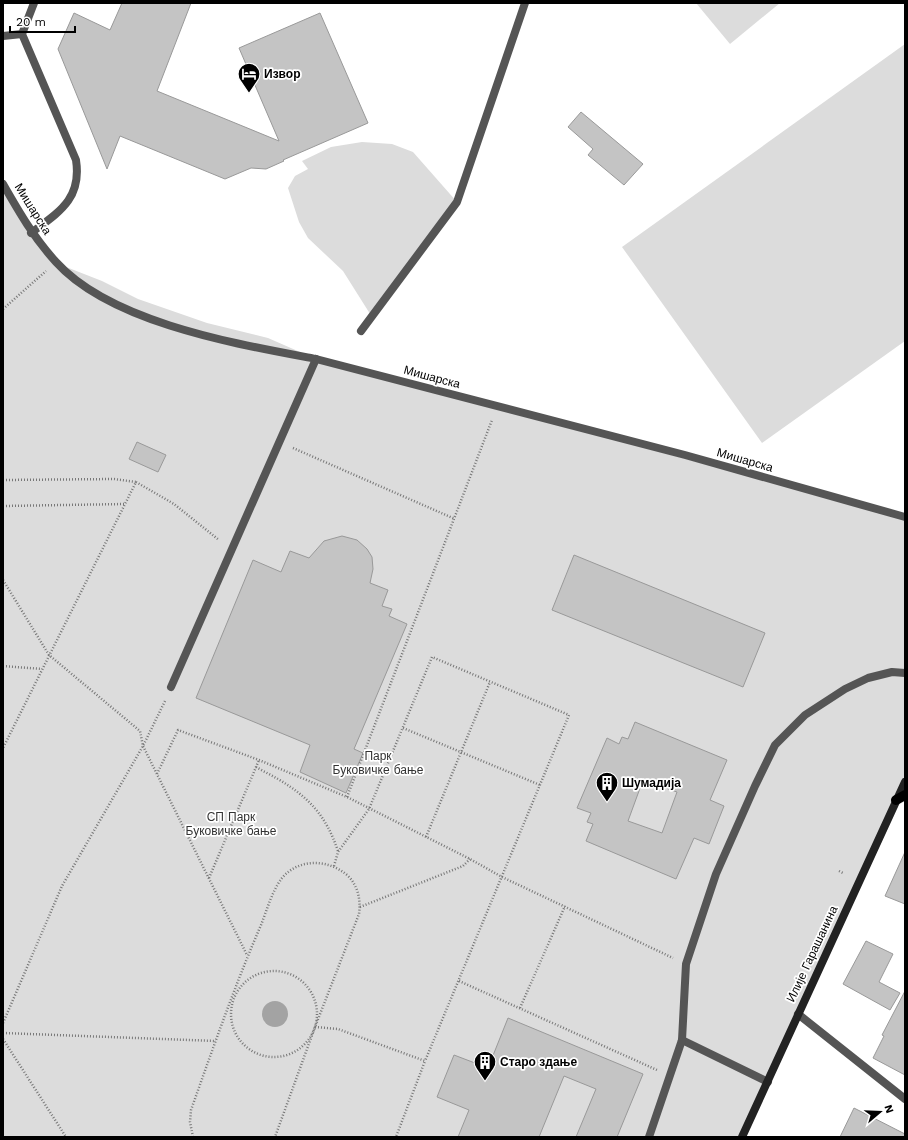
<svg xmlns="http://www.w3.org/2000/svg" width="908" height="1140" font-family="'Work Sans',sans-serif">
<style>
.green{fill:#dcdcdc}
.water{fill:#a3a3a3}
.building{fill:#c4c4c4;stroke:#999;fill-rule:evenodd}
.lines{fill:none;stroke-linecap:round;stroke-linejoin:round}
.primary-casing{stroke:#dbdbdb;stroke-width:11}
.path{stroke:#777;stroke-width:2.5;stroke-dasharray:1 2;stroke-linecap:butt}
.lane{stroke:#555;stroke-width:8}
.street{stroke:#555;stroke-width:8}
.secondary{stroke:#222;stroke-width:8}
.primary{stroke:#000;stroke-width:10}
.labels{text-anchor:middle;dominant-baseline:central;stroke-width:3.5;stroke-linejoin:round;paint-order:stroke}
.poi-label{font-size:12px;font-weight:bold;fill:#000;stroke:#fff;text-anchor:start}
.street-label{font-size:12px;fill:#000;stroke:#fff}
.park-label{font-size:12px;fill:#333;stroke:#fff}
</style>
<rect width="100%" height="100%" fill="#fff"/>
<g class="green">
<path d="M696,3h84l-50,41z"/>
<path d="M905,44v297l-143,102 -140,-196z"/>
<path d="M362,142l30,2 21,8 44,50 -85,115 -29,-46 -35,-33 -9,-16 -11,-34 7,-12 13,-7 -6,-8 29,-14z"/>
<path d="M3,184l53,79 46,18 36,18 69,24 61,15 48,21 589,159v274l-163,345h-739z"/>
</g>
<circle class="water" cx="275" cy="1014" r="13"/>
<g class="building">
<path d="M122,3h69l-34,88 122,50 -40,-93 81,-35 48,110 -85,37 1,1 -18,8 -15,-1 -26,11 -105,-43 -13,33 -49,-120 16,-36 36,17z"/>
<path d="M581,112l62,52 -19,21 -36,-30 5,-6 -25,-22z"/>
<path d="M137,442l29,13 -8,17 -29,-13z"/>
<path d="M342,536l15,4 10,9 5,8 1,12 -3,14 18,7 -6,16 10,3 -3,7 18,8 -53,125 9,4 -17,40 -46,-21 10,-27 -114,-47 57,-138 28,12 9,-21 19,7 15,-17z"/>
<path d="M574,555l191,78 -22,54 -191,-77z"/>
<path d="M635,722l92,38 -17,40 14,6 -15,38 -15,-6 -18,41 -90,-38 7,-17 -6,-2 4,-9 -14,-5 30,-70 12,6 3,-7 6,2zM643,780l34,12 -15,41 -34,-12z"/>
<path d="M905,852v52l-20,-8z"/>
<path d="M866,941l27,13 -14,28 21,11 -10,17 -47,-26z"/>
<path d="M905,991v84l-32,-17 11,-22 -2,-1z"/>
<path d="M508,1018l135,56 -26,63h-41l20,-48 -32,-13 -25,61h-81l11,-27 -32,-13 17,-42 34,13z"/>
<path d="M854,1108l51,26v3h-65z"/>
</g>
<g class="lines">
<g class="primary-casing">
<path id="primary" d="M896,800l9,-5"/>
</g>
<g class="path">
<path d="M3,309l43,-38"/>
<path d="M293,448l162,71"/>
<path d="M3,480l111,-1 22,3 -133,266"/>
<path d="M136,482l38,22 45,36"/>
<path d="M3,506l122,-2"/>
<path d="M3,580l46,75 91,76 3,15 104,209"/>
<path d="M3,666l39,3"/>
<path d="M403,728l137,57"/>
<path d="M256,767c7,4 15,8 22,12 32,19 48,37 60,72"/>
<path d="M157,774l21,-44 81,30 88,37 123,62 32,18 171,81"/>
<path d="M347,797l145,-377"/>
<path d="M426,837l64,-155"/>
<path d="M334,866l4,-14 31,-43 63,-152 137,58 -144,346"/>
<path d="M839,871l4,2"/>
<path d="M209,878l50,-118"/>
<path d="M360,907l103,-41 7,-7"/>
<circle cx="274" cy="1014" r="43"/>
<path d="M459,981l198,89"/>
<path d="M520,1008l45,-102"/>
<path d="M3,1023l59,-137 81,-140 22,-45"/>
<path d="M315,1027l23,2 87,32 -29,76"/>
<path d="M3,1033l213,8"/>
<path d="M3,1039l63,98"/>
<path d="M193,1137l-3,-15 1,-12c22,-62 44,-125 70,-185 6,-15 11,-34 21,-47 17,-20 46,-19 65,-3 11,10 14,25 12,39l-44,113 -40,110"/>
</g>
<g class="lane">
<path d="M3,36l19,-2"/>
<path d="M31,233c28,-21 51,-34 45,-73l-54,-126 12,-31"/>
<path d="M171,687l145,-328"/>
<path d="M682,1040l86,42"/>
<path d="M649,1137l33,-97 4,-76 30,-90 39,-88 20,-41 30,-30 40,-26 23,-11 24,-6 13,1"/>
</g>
<g class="street">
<path d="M3,184c16,28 31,54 53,78 55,61 181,82 260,97l369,96 220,62"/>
<path d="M361,331l96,-129 68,-199"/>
<path d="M798,1014l107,85"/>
</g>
<path class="secondary" d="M742,1137l163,-355"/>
<use href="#primary" class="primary"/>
</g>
<defs>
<g id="hotel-pin" transform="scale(1.15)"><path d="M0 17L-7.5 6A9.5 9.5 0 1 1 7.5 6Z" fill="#000" stroke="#fff"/><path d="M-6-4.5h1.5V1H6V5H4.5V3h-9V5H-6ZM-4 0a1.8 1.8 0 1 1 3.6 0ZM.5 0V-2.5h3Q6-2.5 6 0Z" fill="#fff"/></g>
<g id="building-pin" transform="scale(1.15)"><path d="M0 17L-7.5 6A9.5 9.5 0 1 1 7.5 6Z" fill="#000" stroke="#fff"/><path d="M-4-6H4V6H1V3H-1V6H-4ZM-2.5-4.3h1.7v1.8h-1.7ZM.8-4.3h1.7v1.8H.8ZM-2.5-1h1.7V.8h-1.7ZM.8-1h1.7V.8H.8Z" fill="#fff"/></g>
</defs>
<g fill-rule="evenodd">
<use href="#hotel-pin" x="249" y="74"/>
<use href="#building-pin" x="607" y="783"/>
<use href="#building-pin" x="485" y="1062"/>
</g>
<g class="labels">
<g class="poi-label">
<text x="264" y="74">Извор</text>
<text x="622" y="783">Шумадија</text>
<text x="500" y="1062">Старо здање</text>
</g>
<g class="street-label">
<text transform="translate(33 209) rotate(58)">Мишарска</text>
<text transform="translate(432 377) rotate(15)">Мишарска</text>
<text transform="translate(745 460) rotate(16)">Мишарска</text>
<text transform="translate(812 954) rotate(-65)">Илије Гарашанина</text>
</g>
<g class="park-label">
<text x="378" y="756">Парк<tspan x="378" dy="14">Буковичке бање</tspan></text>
<text x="231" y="817">СП Парк<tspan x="231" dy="14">Буковичке бање</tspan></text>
</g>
</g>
<rect width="908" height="1140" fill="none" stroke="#000000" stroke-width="8"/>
<g transform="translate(880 1112) rotate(71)" stroke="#ffffff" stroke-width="3" paint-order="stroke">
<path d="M0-3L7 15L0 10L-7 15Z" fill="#000000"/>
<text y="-6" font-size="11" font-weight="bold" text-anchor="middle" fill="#000000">N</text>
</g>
<path d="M10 26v6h65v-6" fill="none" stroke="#000000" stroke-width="2"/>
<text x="16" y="26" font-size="12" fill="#000000" stroke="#ffffff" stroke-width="3" paint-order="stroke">20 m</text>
</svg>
